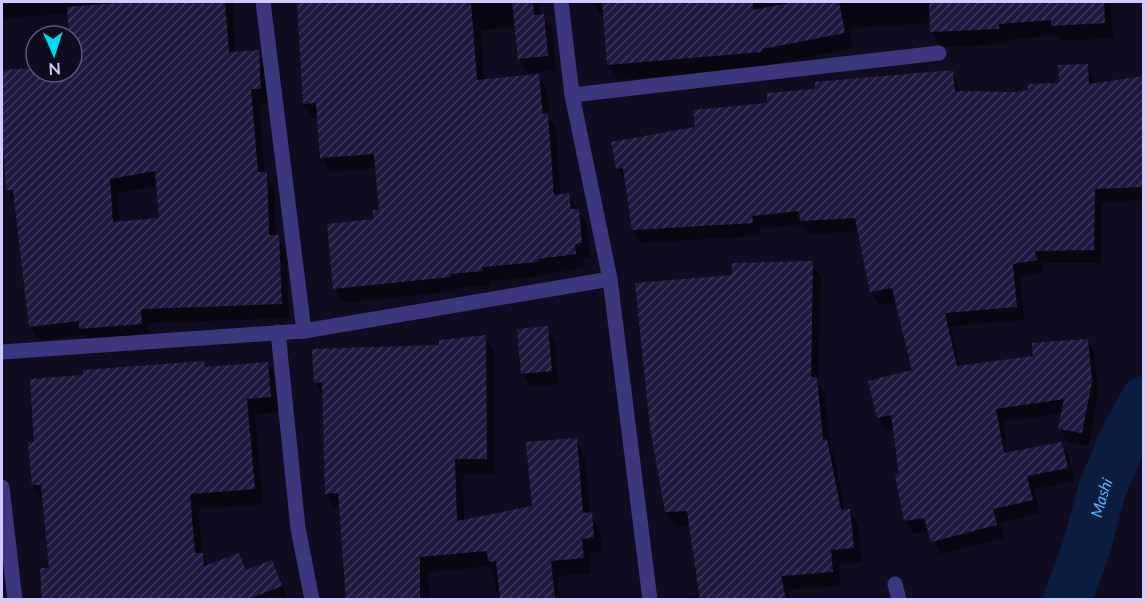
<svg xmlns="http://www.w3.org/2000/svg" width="1145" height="601" font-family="Lato,sans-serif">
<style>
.shadow{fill:#0007;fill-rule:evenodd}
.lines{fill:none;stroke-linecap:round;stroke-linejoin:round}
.river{stroke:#0b1d3f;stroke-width:48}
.building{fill:url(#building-hatch);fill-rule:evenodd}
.minor{stroke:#3b377e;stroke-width:15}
.labels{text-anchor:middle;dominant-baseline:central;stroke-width:5;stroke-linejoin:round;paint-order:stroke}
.water-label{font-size:16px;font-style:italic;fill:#58afff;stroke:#100c1f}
</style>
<defs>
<pattern id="building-hatch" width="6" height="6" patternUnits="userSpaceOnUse" patternTransform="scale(1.5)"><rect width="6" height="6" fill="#21183f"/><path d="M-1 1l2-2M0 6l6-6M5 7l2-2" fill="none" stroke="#40385c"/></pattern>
</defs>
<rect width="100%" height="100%" fill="#100c1f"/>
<g class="shadow">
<path d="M2,2h231l2,51 23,-1 8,14 3,37h-10l6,71 9,14 2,48 10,14 3,68 -141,5 1,15 -60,5 -4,-8 -46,6 -8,-15 -14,-121 -9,-15 -6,-68v-50l34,-3v3h36v-36l-3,-22 -65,4zM158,186l3,34 -41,3 -2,-30z"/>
<path d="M297,2h242l1,14h3l9,14 4,40 -28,3 -9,-15 -3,-31 -35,3 3,51 54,-5 9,14 3,29 6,10 4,67 9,-1 18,30 3,33h-7l1,10 -39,6v2l-55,5v4l-33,3v3l-114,12 -8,-15 46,-77 -4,-43 -47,4 -8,-15 -3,-39h-6l-9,-14v-39z"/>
<path d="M593,2h518l2,36 -51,3 -4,-6 -51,5v4l-67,3 -9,-16v-8l-82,5 4,20 -83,17v2l-152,13 -9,-15 -4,-48h-3z"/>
<path d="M1087,65l8,19 49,-6v122l-43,2v61h-59l1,10 -23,4 4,43 -73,6 9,41 74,-9 53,-18 8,14 3,41 -9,51 -22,-4 -7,-14 2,-15 -59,9 5,32 53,-11 8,14 5,24 -40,8 6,24 -40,9 4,16 -64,16 -11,-23 -16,3 -7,-14 -12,-91 -8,2 -8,-14 36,-46 -17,-69 -18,3 -8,-13 -12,-61 -50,3 -6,-10 -44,5 1,7 -119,7 -8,-14 -8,-48 -8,-13 79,-40 121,-38 135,-18 7,13 1,8h58l43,-9z"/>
<path d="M812,263l9,14 -3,105 7,11 5,55 4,7 11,56 5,-1 8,15 4,37 -23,3 1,21 -52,4 2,10h-118l29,-5 -10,-70 -16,1 -9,-15 67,-235z"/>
<path d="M547,328l8,13 3,43 -28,3 -8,-14z"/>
<path d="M485,337l9,15 1,122h-32l1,47 69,-14 43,-67 9,15 5,59 10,15 2,23 -13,1 2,20 -33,3 3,24h-63l-7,-34 -63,6 2,28h-83l-6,-92h-6l-8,-15 -3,-96 -9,-15 126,-36z"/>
<path d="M203,362l4,6 60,-5 9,15 3,34 -24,2 8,90 -65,5 4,44 7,13 30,-11 9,15 24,-8 17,38h-246l7,-31 -6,-69h-2l-9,-15 -3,-42z"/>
</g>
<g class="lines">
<path class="river" id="s1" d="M1067,600l19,-51 16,-59 19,-46 23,-44"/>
</g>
<g class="building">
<path d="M130,2h95l4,50 30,-2 2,39h-10l7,83h9l2,63h10l3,69 -141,5 1,15 -63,5v-8l-50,6 -16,-137h-7l-4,-55v-65l34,-2v4h36v-36h-3l-2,-29zM155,171l4,47 -46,4 -3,-43z"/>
<path d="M297,2h174l6,78 62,-6 4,40 5,-1 6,82 15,-2 2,16h8l3,34 -7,1 1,10 -38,5v3l-56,5 1,4 -33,3v3l-117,12 -6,-65 46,-5v-9h6l-5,-56 -54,4 -4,-55 -13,1z"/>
<path d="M512,2h21l1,13 10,-1 4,42 -30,3z"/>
<path d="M602,2h151v8l42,-8h44l6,31 -83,16v3l-155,13z"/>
<path d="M929,2h175l1,21 -54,3v-6l-52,4v5l-69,3z"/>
<path d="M1088,64l1,20 54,-8v111l-48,2 -1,61 -59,1 2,9 -24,4 4,43 -72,6 12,53 76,-10 -1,-13 56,-4 4,42 -10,52 -24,-4 6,-30 -68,10 8,44 58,-11 6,26 -41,8 6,24 -40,9 4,16 -66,17 -7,-24 -20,3 -9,-46 4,-1 -8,-59 -14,3 -9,-37 44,-11 -20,-82 -22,4 -15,-74 -55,3 -1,-10 -47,5 1,7 -121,7 -9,-62 -7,1 -5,-27 84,-15 -2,-17 74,-7v-10l48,-4v-7l138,-12 2,21 62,1 11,-2v-6l31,-1 -1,-18z"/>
<path d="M813,261l-2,116h6l6,63 4,-1 14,71 9,-1 4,39 -23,2 2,22 -52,4 5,24h-86l-13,-89 -22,1 -15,-85 -15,-144 97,-8v-12z"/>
<path d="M548,326l4,45 -31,3 -4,-45z"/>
<path d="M486,335l1,124h-32l2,62 75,-15 -6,-64 51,-4 6,75 9,-1 2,25 -12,2 2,19 -33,3 4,39h-55l-4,-39 -7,1 -3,-11 -66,6v43h-74l-8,-107 -13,1 -3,-112 -8,1 -2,-34 127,-4v-5z"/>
<path d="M204,361l1,6 63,-5 3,35 -24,2 8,90 -65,5 5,59h8l1,13 35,-13 7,17 26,-10 10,26 -36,14h-204l-2,-32h9l-8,-83h-9l-4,-43h6l-4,-63 53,-4v-5z"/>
</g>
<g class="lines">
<g class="minor">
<path d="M263,2l41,329"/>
<path d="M561,2l11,93 38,184 40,321"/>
<path d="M572,95l367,-42"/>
<path d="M278,332l20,196 14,72"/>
<path d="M2,352l302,-21 306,-52"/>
<path d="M2,487l13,113"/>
<path d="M895,584l4,16"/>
</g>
</g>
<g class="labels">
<g class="water-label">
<text stroke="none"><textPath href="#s1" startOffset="108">Mashi</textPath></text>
</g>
</g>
<rect width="1145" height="601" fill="none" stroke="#d0caff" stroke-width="6"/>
<g transform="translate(54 54) rotate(177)"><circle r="28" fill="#100c1f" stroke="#5d5879" stroke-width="1.5"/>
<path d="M0-4.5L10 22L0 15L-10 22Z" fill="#00d9f5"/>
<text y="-9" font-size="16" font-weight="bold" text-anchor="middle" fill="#d0caff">N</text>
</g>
</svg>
